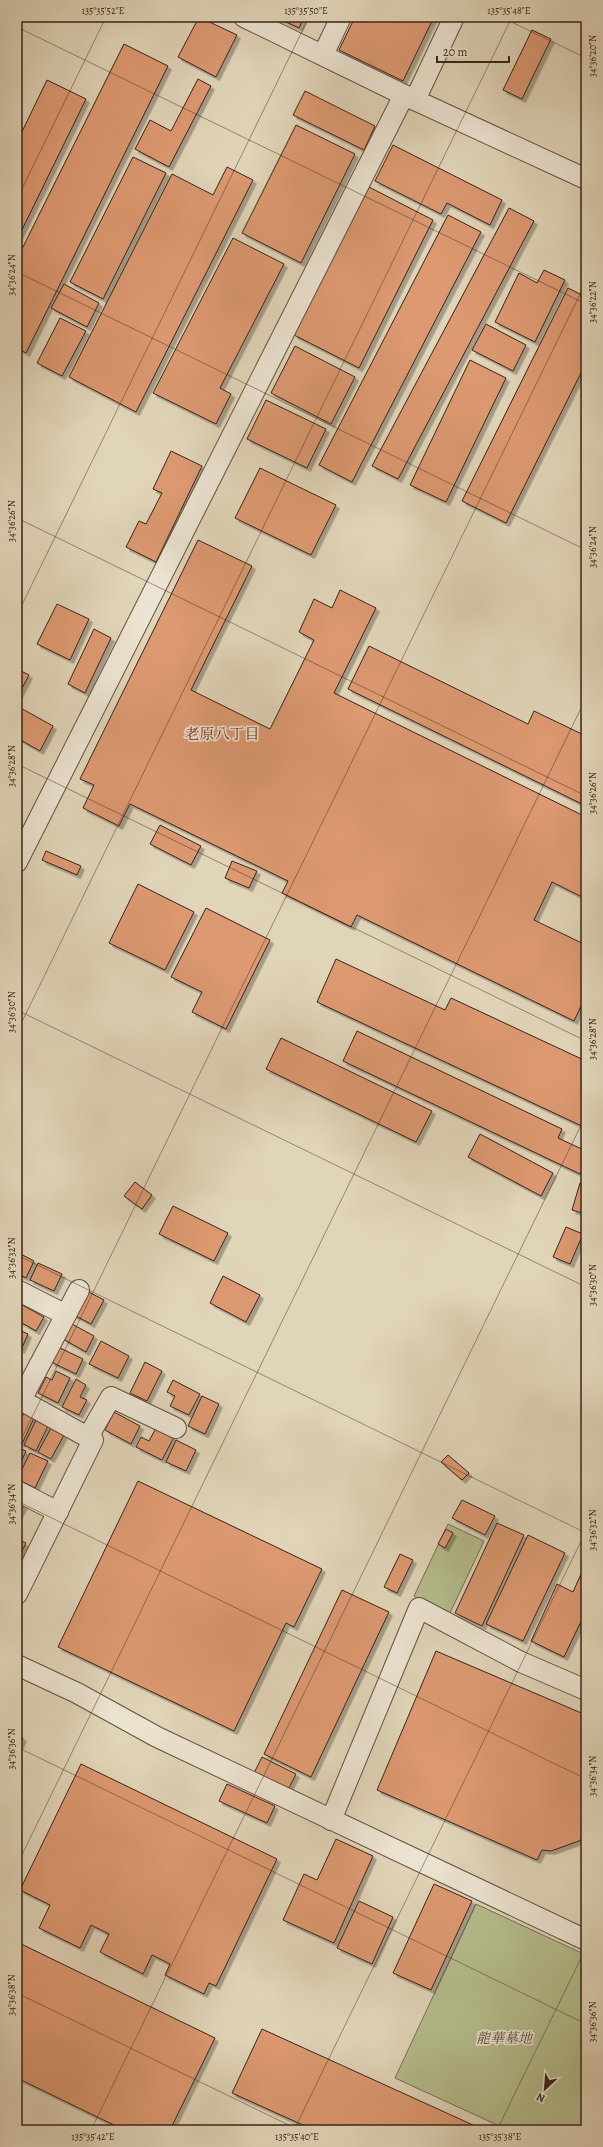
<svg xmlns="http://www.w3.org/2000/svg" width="603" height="2147" font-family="Alegreya,'Noto Serif JP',serif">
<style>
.green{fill:#b5bd8e;stroke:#767053}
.building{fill:#dd9972;stroke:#372318;filter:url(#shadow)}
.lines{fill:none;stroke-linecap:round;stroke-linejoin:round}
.minor-casing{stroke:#625040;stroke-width:22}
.minor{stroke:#ece4d2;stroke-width:20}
.ticks{fill:none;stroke:#372318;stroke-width:1;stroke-opacity:0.45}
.labels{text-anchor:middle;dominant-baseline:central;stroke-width:3.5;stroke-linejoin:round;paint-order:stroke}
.park-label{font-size:14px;font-style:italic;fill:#564a36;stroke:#ece4d2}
.neighbourhood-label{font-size:15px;fill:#7a1f14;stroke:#ece4d2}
.neatline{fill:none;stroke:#372318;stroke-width:1.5}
.ticks-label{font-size:10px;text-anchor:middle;fill:#372318}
</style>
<defs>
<filter id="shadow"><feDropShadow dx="3.5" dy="3.5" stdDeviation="0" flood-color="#0004"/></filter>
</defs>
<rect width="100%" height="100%" fill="#e1d5b9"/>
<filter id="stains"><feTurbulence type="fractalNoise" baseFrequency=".005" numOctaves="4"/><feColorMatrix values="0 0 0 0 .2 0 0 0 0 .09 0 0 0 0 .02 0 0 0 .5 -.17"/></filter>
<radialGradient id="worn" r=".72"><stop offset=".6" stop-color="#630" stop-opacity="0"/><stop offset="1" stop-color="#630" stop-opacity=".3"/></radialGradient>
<g class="green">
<path d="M448,1524l36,17 -34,72 -36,-17z"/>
<path d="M476,1904l110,51v175h-78l-113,-52z"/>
</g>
<g class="building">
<path d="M199,17l38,18 -21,42 -38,-20z"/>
<path d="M276,17h28l-5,11z"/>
<path d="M355,17h79l-31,64 -64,-31z"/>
<path d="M532,30l19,9 -29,60 -19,-9z"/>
<path d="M124,44l44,22 -142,287 -9,-5v-89z"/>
<path d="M198,79l13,7 -42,81 -34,-18 15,-29 21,11z"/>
<path d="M47,80l39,19 -69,141v-98z"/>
<path d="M305,91l70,35 -11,24 -71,-35z"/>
<path d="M296,125l59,29 -54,109 -59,-30z"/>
<path d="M393,145l109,55 -12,25 -43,-22 -6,11 -66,-33z"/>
<path d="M133,157l33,16 -63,126 -33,-17z"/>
<path d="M227,167l26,13 -117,232 -67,-35 103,-203 41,21z"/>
<path d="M369,187l64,33 -74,148 -65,-33z"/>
<path d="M509,208l25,13 -136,258 -26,-13z"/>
<path d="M448,215l33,17 -129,250 -33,-17z"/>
<path d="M233,238l51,26 -64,124 11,6 -15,30 -63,-31z"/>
<path d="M544,270l21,10 -30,62 -40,-20 24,-49 18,10z"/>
<path d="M64,284l35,19 -12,24 -36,-19z"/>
<path d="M568,288l18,9v66l-80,160 -44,-22z"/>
<path d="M60,318l26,13 -24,45 -25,-13z"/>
<path d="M486,324l40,21 -13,26 -41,-21z"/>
<path d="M295,346l60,31 -24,47 -60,-31z"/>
<path d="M470,360l36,18 -60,124 -36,-17z"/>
<path d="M266,400l60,29 -19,39 -60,-29z"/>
<path d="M171,451l31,15 -46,96 -30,-15 13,-26 7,3 16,-31 -9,-4z"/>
<path d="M260,468l76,37 -25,50 -76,-37z"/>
<path d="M198,540l54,26 -61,124 79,39 44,-89 -15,-8 15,-33 18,9 8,-18 36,18 -42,85 252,124v82l-34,-17 -18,38 52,25v51l-12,25 -217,-106 -6,12 -69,-34 6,-12 -158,-77 -11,22 -36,-18 11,-23 -14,-6z"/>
<path d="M57,604l32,15 -19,41 -33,-16z"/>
<path d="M94,629l17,9 -26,55 -17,-9z"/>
<path d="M369,646l159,78 6,-13 52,25v70l-238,-117z"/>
<path d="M17,669l12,6 -12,23z"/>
<path d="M17,706l36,20 -13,25 -23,-13z"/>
<path d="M160,825l41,21 -10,19 -41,-21z"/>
<path d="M46,851l35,15 -4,9 -35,-15z"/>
<path d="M232,861l25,10 -8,17 -24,-10z"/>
<path d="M138,884l56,28 -29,58 -56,-27z"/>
<path d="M206,908l64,32 -44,89 -34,-17 10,-20 -31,-15z"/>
<path d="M336,959l109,51 6,-12 135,63v67l-269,-126z"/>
<path d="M357,1031l205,98 -4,9 28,13v11l-6,12 -237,-113z"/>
<path d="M281,1038l151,73 -16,31 -150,-73z"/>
<path d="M480,1134l73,39 -12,23 -73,-39z"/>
<path d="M135,1182l17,13 -10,14 -18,-13z"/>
<path d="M580,1183l6,2v29l-14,-4z"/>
<path d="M173,1206l55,27 -14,28 -55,-27z"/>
<path d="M566,1227l17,7 -13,30 -17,-7z"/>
<path d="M17,1252l17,9 -8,17 -9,-5z"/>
<path d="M38,1263l24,11 -8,17 -24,-11z"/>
<path d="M223,1276l37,19 -14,27 -36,-19z"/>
<path d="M85,1290l19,10 -13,24 -19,-10z"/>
<path d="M17,1302l27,15 -8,14 -19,-11z"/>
<path d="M72,1324l22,12 -8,16 -23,-13z"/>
<path d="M17,1329l11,5 -7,16 -4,-2z"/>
<path d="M101,1341l28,15 -11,22 -29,-14z"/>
<path d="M58,1347l25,12 -7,15 -25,-12z"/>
<path d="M145,1362l17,9 -15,30 -17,-8z"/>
<path d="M56,1371l14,7 -12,25 -20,-10 8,-16 6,3z"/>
<path d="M76,1379l10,6 -6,12 7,3 -8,15 -17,-8z"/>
<path d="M173,1380l27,14 -11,21 -19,-9 5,-10 -8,-4z"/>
<path d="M202,1396l17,8 -14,30 -17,-8z"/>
<path d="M114,1412l26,14 -9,18 -26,-14z"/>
<path d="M24,1413l10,5 -12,26 -5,-2v-16z"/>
<path d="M36,1420l12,6 -12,25 -12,-6z"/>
<path d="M51,1428l13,7 -13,24 -13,-7z"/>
<path d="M156,1428l18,9 -12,23 -26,-13 5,-10 8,4z"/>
<path d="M176,1440l20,10 -10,21 -20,-9z"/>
<path d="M17,1447l9,4 -5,11 -4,-2z"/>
<path d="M30,1453l18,8 -13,27 -18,-9z"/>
<path d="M448,1455l21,18 -7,7 -21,-18z"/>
<path d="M138,1481l184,88 -28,58 -8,-4 -52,108 -176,-84z"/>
<path d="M462,1500l33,16 -10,19 -33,-17z"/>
<path d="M17,1501l7,4 -7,13z"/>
<path d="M497,1523l27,12 -42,91 -27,-13z"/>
<path d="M446,1529l7,4 -8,15 -7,-4z"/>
<path d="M528,1535l37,18 -42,88 -37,-17z"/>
<path d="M17,1539l9,4 -9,18z"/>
<path d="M400,1554l13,6 -16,33 -13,-6z"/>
<path d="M581,1574l5,3v34l-22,46 -33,-16 26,-57 16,8z"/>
<path d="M342,1590l47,22 -78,165 -47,-23z"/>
<path d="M436,1651l150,64v119l-7,7 -28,10 -9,-1 -5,10 -160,-70z"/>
<path d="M17,1735l6,3 -6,13z"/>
<path d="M262,1757l34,17 -8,16 -34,-17z"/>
<path d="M81,1764l196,95 -61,127 -7,-3 -5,11 -39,-19 5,-11 -18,-9 -9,19 -43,-22 9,-18 -18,-9 -11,23 -41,-20 11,-23 -30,-15z"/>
<path d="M227,1784l48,22 -8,17 -48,-22z"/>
<path d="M336,1839l37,17 -39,87 -51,-23 21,-46 13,6z"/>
<path d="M434,1884l38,17 -41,89 -38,-17z"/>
<path d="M359,1901l34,16 -21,47 -35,-16z"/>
<path d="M17,1942l198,96 -45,92h-46l-107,-52z"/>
<path d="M262,2029l222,101h-170l-82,-37z"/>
</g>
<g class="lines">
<g class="minor-casing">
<g id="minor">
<path d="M244,17l160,78 182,84"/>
<path d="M323,55l18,-38"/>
<path d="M415,100l39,-83"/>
<path d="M17,862l387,-767"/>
<path d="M17,1290l49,25"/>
<path d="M17,1398l76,42 -76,154"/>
<path d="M21,1400l58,-110"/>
<path d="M88,1437l23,-40 65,31"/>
<path d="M17,1491l41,21"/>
<path d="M17,1665l60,28 80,44 429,203"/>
<path d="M331,1820l88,-212 102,54 65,28"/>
</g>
</g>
<use href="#minor" class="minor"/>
</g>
<path class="ticks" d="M501,17l85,41M17,27l569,277M17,199l89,-182M17,272l569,278M17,518l569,278M17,615l292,-598M17,764l569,277M17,1010l569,277M17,1032l495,-1015M17,1255l569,278M17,1448l569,-1166M17,1501l569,278M17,1747l569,277M17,1865l569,-1167M17,1993l282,137M91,2130l495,-1015M294,2130l292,-599M497,2130l89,-182"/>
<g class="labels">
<g class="park-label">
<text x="504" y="2038">龍華墓地</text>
</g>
<g class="neighbourhood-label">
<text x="222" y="734">老原八丁目</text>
</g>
</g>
<rect width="603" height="2147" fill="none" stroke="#e1d5b9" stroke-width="44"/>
<g transform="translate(545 2089) rotate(206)" stroke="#ece4d2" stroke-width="3" paint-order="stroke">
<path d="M0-3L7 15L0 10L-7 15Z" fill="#372318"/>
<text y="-6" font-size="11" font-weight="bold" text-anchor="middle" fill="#372318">N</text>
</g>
<path d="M437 56v6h72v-6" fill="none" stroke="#372318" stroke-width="2"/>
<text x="443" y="56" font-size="12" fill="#372318" stroke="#ece4d2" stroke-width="3" paint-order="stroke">20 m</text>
<rect x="22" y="22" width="559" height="2103" class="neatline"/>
<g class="ticks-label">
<text x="103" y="14">135°35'52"E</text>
<text x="306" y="14">135°35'50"E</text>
<text x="509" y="14">135°35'48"E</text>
<text transform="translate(592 56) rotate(-90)" y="4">34°36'20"N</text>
<text transform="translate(11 275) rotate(-90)" y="4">34°36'24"N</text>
<text transform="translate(592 302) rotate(-90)" y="4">34°36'22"N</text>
<text transform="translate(11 521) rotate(-90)" y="4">34°36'26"N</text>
<text transform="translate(592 547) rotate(-90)" y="4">34°36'24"N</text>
<text transform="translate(11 766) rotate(-90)" y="4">34°36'28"N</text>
<text transform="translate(592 793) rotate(-90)" y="4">34°36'26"N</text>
<text transform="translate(11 1012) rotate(-90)" y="4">34°36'30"N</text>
<text transform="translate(592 1039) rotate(-90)" y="4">34°36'28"N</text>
<text transform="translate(11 1258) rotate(-90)" y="4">34°36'32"N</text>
<text transform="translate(592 1285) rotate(-90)" y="4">34°36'30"N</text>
<text transform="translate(11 1504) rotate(-90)" y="4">34°36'34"N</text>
<text transform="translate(592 1530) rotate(-90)" y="4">34°36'32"N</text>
<text transform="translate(11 1749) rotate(-90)" y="4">34°36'36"N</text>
<text transform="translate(592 1776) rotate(-90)" y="4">34°36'34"N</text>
<text transform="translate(11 1995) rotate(-90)" y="4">34°36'38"N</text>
<text transform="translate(592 2022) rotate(-90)" y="4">34°36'36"N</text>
<text x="93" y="2140">135°35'42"E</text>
<text x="297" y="2140">135°35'40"E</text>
<text x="500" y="2140">135°35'38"E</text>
</g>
<rect width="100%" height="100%" filter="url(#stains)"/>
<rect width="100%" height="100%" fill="url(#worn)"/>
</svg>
